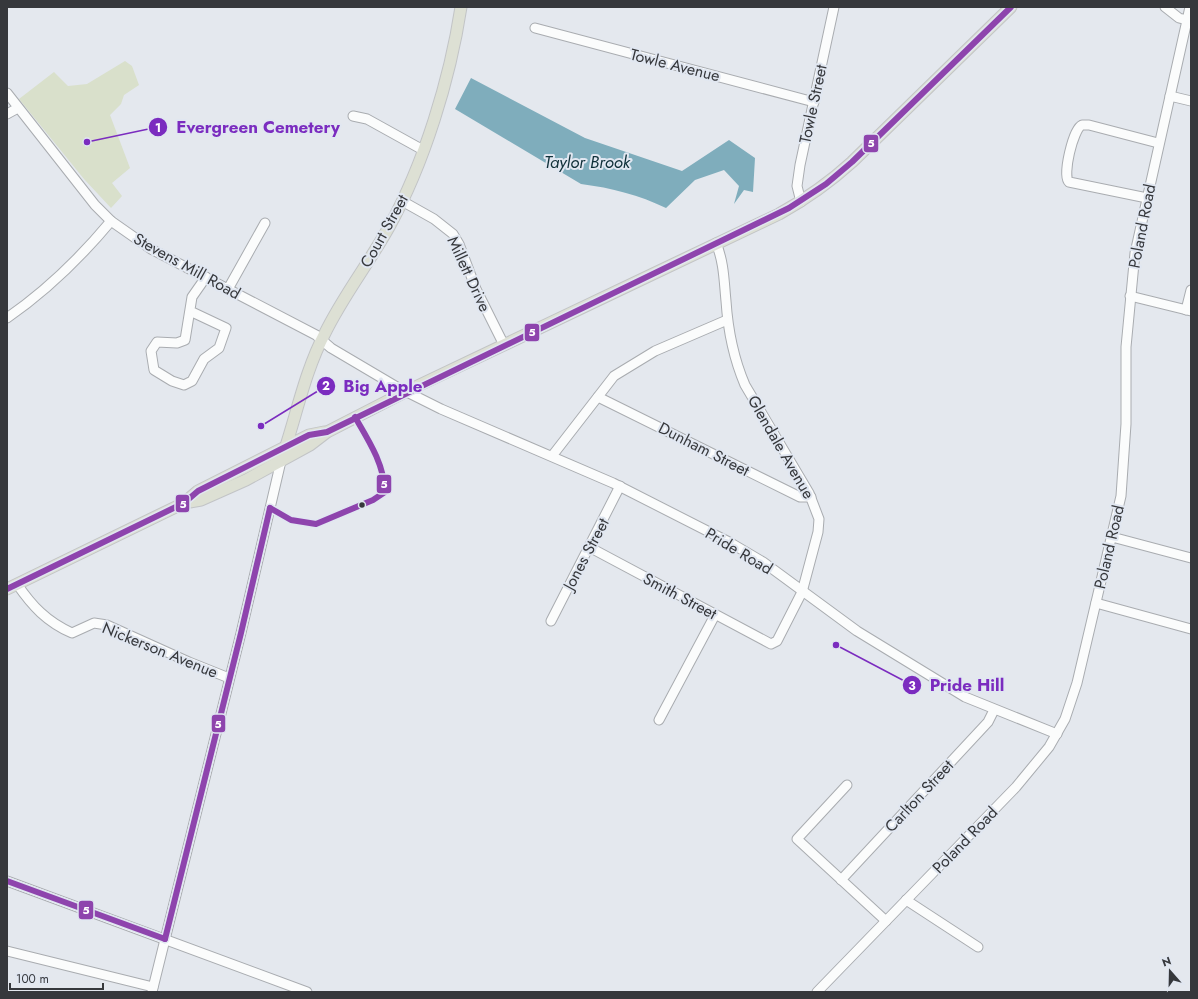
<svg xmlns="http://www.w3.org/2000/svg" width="1198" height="999" font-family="Jost,sans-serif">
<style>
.green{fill:#d9e0cb}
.water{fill:#7fadbc}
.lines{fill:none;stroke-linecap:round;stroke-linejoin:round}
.minor-casing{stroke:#a9acb0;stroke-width:11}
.major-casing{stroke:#c2c4c6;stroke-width:13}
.minor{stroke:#fbfcfc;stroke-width:9}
.major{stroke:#dde0d4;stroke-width:11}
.bus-1-casing{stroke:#e1e7f1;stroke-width:9}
.bus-1{stroke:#8e44ad;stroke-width:6}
.bus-dot{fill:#36383c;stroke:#e1e7f1;stroke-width:1.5}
.labels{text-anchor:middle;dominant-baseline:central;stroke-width:4;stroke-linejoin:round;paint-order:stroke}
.street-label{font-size:16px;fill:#36383c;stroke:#e1e7f1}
.water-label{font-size:17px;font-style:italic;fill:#103039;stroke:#e1e7f1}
.leader{fill:none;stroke:#7b2cbf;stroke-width:1.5}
.callout-dot{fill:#7b2cbf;stroke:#e1e7f1;stroke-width:1.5}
.mark-label{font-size:12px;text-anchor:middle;font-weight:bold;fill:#fff}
.callout-label{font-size:17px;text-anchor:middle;font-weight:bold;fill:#7b2cbf;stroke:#e1e7f1;stroke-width:4;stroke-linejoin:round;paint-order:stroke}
.line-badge{stroke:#e1e7f1;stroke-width:1.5}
.badge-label{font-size:11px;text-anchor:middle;font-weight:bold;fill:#fff}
</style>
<rect width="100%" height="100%" fill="#e4e8ee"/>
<path class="green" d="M125,61l7,5 7,19 -15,10 -3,9 -11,11 20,53 -18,15 10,13 -11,12 -27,-29 -65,-80 35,-27 14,14 19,-2z"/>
<path class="water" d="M471,78l114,60 97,33 47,-31 26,18 -2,34 -9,-2 -10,14 5,-18 -15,-16 -29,10 -29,28c-27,-13 -54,-20 -85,-24l-126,-75z"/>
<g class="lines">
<g class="minor-casing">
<g id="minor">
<path d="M1165,7l14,11 8,2"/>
<path d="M535,28l279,74"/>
<path d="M7,93l88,112 16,16 40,28 165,86 15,13 66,39 44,22 172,74 116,59 34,20 94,69 108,66 92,37"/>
<path d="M1170,96l21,5"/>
<path d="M7,114l11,-6"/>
<path d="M353,116l14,3 56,31"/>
<path d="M1147,198l-78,-16c-7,-6 4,-53 13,-57h7l69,18"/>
<path d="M402,201l32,18 19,15 6,10 17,45 28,56"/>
<path d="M801,202l-4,-16 3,-21 34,-158"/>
<path d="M228,289l37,-66"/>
<path d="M1130,296l61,15"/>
<path d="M1186,310l5,-20"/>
<path d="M190,311l36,17 -7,20 -15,11 -12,22 -8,4 -12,-4 -18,-11 -3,-19 6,-9 20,1 8,-3 7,-43 14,-20"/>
<path d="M7,318c39,-27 74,-61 104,-97"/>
<path d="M598,397l202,100h11"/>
<path d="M552,456l62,-80 41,-25 72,-31"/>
<path d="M1112,537l79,21"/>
<path d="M589,547l182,97 6,-3 25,-49 16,-60 1,-13 -10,-26 -64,-108c-12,-28 -17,-54 -19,-84 -2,-20 -2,-39 -10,-58"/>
<path d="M17,584c15,22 30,38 55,49l22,-10 13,2 82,37 40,16"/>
<path d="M1096,603l95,26"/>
<path d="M551,621l69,-135"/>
<path d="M659,720l56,-105"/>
<path d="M847,785l-50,54 89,82"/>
<path d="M841,880l147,-158 6,-12"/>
<path d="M7,881l300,111"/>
<path d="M906,900l72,47"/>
<path d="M7,951l146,36"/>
<path d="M152,992l89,-359 40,-172"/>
<path d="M817,992l199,-205 33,-40 16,-28 12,-36 44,-187 5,-72v-77l9,-94 55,-246"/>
</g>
</g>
<g class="major-casing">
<g id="major">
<path d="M281,461c15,-43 23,-88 44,-128 18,-37 44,-70 64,-106 35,-63 61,-148 72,-220"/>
<path d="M184,503l17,-3 45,-20 64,-35 17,-13 80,-41 372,-177c27,-15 50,-31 73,-52l159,-155"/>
<path d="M7,589l177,-86 14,-12 111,-56 15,-3"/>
</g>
</g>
<use href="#minor" class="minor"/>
<use href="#major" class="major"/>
<g class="bus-1-casing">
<g id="bus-1">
<path d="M270,508l21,12 25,4 57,-24 12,-8c-1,-28 -16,-51 -30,-75"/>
<path d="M7,589l177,-86 14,-12 111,-56 18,-3 462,-224 37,-24 26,-22 159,-155"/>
<path d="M7,881l158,58"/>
<path d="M165,939l76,-306 29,-125"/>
</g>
</g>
<use href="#bus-1" class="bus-1"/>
</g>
<circle class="bus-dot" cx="362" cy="505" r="3.5"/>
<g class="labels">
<g class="street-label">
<text transform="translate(675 65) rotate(14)">Towle Avenue</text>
<text transform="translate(813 104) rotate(-78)">Towle Street</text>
<text transform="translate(1142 226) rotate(-79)">Poland Road</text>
<text transform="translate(384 231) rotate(-61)">Court Street</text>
<text transform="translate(187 266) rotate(29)">Stevens Mill Road</text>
<text transform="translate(469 274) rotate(65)">Millett Drive</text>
<text transform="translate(781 447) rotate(60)">Glendale Avenue</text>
<text transform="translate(704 449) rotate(27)">Dunham Street</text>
<text transform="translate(1109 547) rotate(-77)">Poland Road</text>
<text transform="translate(739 551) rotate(31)">Pride Road</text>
<text transform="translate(586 554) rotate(-62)">Jones Street</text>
<text transform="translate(680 596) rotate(28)">Smith Street</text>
<text transform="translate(160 650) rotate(22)">Nickerson Avenue</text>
<text transform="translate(919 796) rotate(-47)">Carlton Street</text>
<text transform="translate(965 840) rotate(-46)">Poland Road</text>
</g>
<g class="water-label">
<text x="587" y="162">Taylor Brook</text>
</g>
</g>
<path class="leader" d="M87 142L158 127M261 426L326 386M836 645L912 685"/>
<g class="callout-dot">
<circle cx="87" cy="142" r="4"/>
<circle cx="261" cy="426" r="4"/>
<circle cx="836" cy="645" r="4"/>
<circle cx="158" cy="127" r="10"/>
<circle cx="326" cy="386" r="10"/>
<circle cx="912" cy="685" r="10"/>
</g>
<g class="mark-label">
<text x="158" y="132">1</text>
<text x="326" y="390">2</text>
<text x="912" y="690">3</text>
</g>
<g class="callout-label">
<text x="258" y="133">Evergreen Cemetery</text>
<text x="383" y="392">Big Apple</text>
<text x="967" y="691">Pride Hill</text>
</g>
<g class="line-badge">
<rect x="863" y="134" width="16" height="19" rx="4" fill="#8e44ad"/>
<rect x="524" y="323" width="16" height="19" rx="4" fill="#8e44ad"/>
<rect x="376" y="474" width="16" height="20" rx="4" fill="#8e44ad"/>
<rect x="175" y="494" width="15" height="19" rx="4" fill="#8e44ad"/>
<rect x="211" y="714" width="15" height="19" rx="4" fill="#8e44ad"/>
<rect x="78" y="900" width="16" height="20" rx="4" fill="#8e44ad"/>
</g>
<g class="badge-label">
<text x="871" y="147">5</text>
<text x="532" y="336">5</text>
<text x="384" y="488">5</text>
<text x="183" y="508">5</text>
<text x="218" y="728">5</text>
<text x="86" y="914">5</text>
</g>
<rect width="1198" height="999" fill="none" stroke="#36383c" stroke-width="16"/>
<g transform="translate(1170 971) rotate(340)" stroke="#e1e7f1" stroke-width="3" paint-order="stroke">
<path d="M0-3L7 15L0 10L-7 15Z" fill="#36383c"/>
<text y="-6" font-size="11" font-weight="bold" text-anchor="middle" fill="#36383c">N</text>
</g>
<path d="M10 983v6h93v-6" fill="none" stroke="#36383c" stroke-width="2"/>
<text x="16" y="983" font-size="12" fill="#36383c" stroke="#e1e7f1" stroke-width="3" paint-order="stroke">100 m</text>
</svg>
